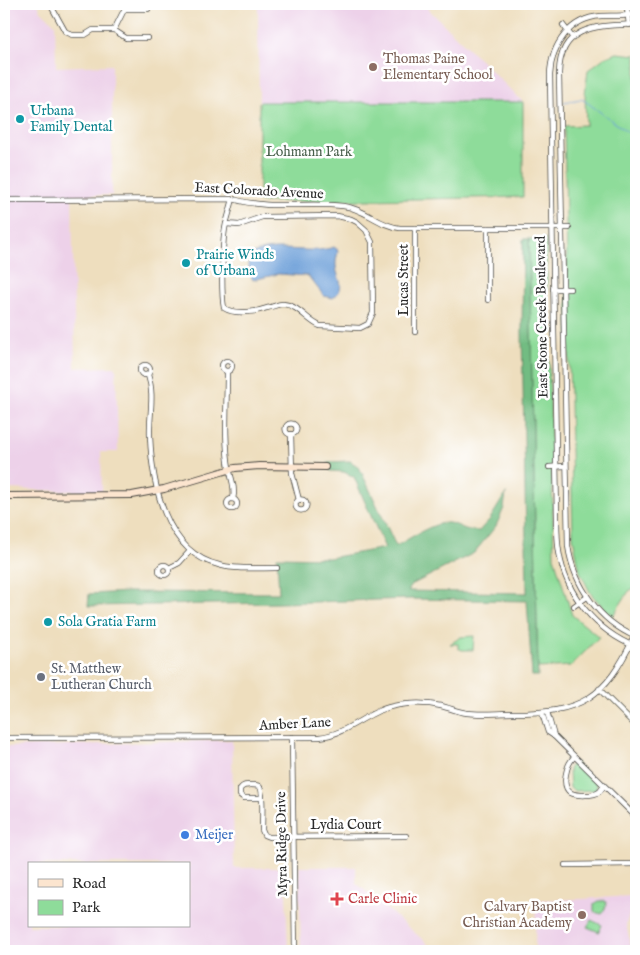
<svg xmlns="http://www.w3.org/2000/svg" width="640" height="955" font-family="'IM FELL English',serif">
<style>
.built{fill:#edd1e9;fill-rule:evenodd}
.green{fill:#8edc9a;stroke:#5c8462}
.forest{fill:#72bc82;stroke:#4e7456}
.water{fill:#6ea0d9;stroke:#4c6682}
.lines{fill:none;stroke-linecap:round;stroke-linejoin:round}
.stream{stroke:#6ea0d9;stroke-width:1}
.street-casing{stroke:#484641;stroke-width:6}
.secondary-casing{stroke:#484641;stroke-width:8}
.street{stroke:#fff;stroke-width:4.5}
.secondary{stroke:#fce5cf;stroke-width:6}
.education-dot{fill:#8d6e63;stroke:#fff;stroke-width:2}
.culture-dot{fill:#0f9aa8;stroke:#fff;stroke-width:2}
.worship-dot{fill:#6b7280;stroke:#fff;stroke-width:2}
.shop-dot{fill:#3f7fe0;stroke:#fff;stroke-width:2}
.health-dot{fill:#e0444e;stroke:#fff;stroke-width:2}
.labels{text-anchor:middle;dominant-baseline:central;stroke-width:5;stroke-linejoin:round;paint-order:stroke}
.education-label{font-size:14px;fill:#785e54;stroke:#fff;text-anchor:start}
.culture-label{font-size:14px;fill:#0d838f;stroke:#fff;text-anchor:start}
.park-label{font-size:14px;fill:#49604c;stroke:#fff}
.street-label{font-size:14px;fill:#2b2b2b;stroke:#fff}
.worship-label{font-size:14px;fill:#5b616d;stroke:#fff;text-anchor:start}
.shop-label{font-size:14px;fill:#366cbe;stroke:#fff;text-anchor:start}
.health-label{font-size:14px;fill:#be3a42;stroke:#fff;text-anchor:start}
</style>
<rect width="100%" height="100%" fill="#fff"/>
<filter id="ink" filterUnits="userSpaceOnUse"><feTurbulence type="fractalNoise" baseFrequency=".02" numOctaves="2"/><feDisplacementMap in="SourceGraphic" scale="10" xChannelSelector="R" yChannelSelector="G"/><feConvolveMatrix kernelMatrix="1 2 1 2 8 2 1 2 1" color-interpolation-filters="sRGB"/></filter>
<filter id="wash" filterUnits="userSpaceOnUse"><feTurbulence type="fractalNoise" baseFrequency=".0096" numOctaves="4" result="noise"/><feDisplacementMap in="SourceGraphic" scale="20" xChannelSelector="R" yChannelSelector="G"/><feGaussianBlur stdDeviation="1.12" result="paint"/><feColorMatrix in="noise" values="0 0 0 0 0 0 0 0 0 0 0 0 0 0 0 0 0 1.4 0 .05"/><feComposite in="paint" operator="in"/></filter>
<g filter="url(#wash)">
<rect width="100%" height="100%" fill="#eedebe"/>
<g class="built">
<path d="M4,4h34l2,6 15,14 1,43 56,-2v130h-40l3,173 41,-1 2,85h-17l1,40 -95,-3 -3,-92z"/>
<path d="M258,4h165l100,98h-264z"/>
<path d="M232,740l2,128h51l3,83h-282l1,-105 -3,-37 1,-62zM29,864h160v62h-160z"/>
<path d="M299,867h57v16l72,61 -8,7h-119z"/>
<path d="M630,896l2,10 -6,18 6,27h-97l1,-51 47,-1z"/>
</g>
<g class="green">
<path d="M617,53l19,2v532l-7,4 -17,26 -21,-23 -11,-22 -7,-34 -9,-412 22,-1 -1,-30 3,-25 16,-12z"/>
<path d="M259,102h264v95l-264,5z"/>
<path d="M529,239h17l8,318 18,58 27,22 -28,29 -33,2z"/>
<path d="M474,636l-1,14h-11l-4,-2v-4h-8l11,-7z"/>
<path d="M573,763h3l21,20 -1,7 -21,1 -5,-3 -1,-18 2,-6z"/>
<path d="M599,901h6l2,3 -5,10 -8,-2v-8z"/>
<path d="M591,920l11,5 -3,7 -12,-5z"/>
</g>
<path class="forest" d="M523,239h6l9,437h-6l-5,-75 -118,-2 -128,4 -193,3 1,-12 39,-2 151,1 -2,-36 52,1 56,-10 -31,-71 -10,-5 -14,-1 -2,-9 22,-1 9,6 37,79c13,-7 39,-25 53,-23 12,2 14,8 30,8l11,-12 16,-26 -2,15 -8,18 -22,27 -61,31 -5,7 119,2 -5,-260z"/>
<path class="water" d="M334,247l4,3c0,4 -2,8 -2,12 -1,17 13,23 -3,36l-9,-2 -16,-20 -30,-2 -25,6c-5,-8 -5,-15 -3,-24 21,-15 58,0 84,-9z"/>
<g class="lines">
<path class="stream" d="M564,102l17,-3 4,2 48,35 3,6"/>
</g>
</g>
<g filter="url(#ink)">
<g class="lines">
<g class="street-casing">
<g id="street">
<path d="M50,4l15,27 7,4h13l8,-5h21l12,8h21"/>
<path d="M627,8l2,17"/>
<path d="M125,9h23"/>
<path d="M636,14c-11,3 -23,1 -35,2 -31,2 -50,29 -51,59l7,442c0,11 0,23 2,35 7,43 37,79 77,95"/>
<path d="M636,24c-37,2 -76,0 -77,49l9,473c6,40 31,75 68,91"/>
<path d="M563,25l10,13"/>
<path d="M114,30l13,-26"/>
<path d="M4,200l229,-1c36,11 73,3 110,7 21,2 36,20 57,22h169"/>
<path d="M337,216l14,3 6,3 9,8 6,12 1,71 -5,11 -8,4 -40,-2c-13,-5 -21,-21 -37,-22 -6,0 -10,3 -16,4 -11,4 -32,7 -43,0 -3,-15 -2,-69 2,-84l13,1 23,-8z"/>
<path d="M226,224l7,-25"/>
<path d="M488,228v72"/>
<path d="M553,289h17"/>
<path d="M415,332v-104"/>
<circle cx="227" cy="366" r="5"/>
<circle cx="145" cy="370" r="5"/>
<path d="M227,372c0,32 -3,65 2,96 2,10 7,21 4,31"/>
<path d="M148,375c7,20 1,40 2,61 2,48 15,116 69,129 18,5 39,3 58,3"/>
<circle cx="291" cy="429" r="5.5"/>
<path d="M291,434l1,39 7,27"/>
<path d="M549,467l16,-1"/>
<circle cx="232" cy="504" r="5"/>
<circle cx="301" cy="505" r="5.5"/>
<circle cx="164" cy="570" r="5"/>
<path d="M169,568l10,-5 11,-12"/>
<path d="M574,606l13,-9"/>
<path d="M599,689l37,37"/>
<path d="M547,712l7,24"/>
<path d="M542,713l6,19 6,4 82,81"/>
<path d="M292,737l3,214"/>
<path d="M4,738l315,-1c31,-3 49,-28 80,-32 13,-2 29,-2 42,1 9,2 17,6 26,7 15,2 31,0 46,0 68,0 92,-14 121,-76"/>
<path d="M574,757c-7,7 -14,29 -3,36 6,3 23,3 28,-1 2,-1 3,-4 5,-6"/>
<path d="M262,798h-18l-4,-3v-6c3,-4 6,-4 11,-4 2,0 6,0 8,1 5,3 3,37 3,44l2,5 5,2 137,-1"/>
<path d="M565,865l71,-1"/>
</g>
</g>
<g class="secondary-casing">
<path id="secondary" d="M4,496l128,-1 32,-6 71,-21 24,-2 66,1"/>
</g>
<use href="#street" class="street"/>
<use href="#secondary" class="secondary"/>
</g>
</g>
<g class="education-dot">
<circle cx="373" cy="67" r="5"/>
<circle cx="582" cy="915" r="5"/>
</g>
<g class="culture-dot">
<circle cx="20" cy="119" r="5"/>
<circle cx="186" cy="263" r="5"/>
<circle cx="48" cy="622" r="5"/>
</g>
<circle class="worship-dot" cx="41" cy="677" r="5"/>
<circle class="shop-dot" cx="185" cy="835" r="5"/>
<path class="health-dot" d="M334.5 891.5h5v5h5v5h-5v5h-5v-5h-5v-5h5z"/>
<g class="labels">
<g class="education-label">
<text x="383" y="59">Thomas Paine<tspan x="383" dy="16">Elementary School</tspan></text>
<text x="572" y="907" text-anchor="end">Calvary Baptist<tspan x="572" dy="16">Christian Academy</tspan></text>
</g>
<g class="culture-label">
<text x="30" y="111">Urbana<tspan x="30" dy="16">Family Dental</tspan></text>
<text x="196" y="255">Prairie Winds<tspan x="196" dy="16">of Urbana</tspan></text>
<text x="58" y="622">Sola Gratia Farm</text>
</g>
<g class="park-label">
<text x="309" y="152">Lohmann Park</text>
</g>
<g class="street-label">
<text transform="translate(259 191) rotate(3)">East Colorado Avenue</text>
<text transform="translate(404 280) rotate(-90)">Lucas Street</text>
<text transform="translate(542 317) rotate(-91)">East Stone Creek Boulevard</text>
<text transform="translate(295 724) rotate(-3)">Amber Lane</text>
<text x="346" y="825">Lydia Court</text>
<text transform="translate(282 844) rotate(-91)">Myra Ridge Drive</text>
</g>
<g class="worship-label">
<text x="51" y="669">St. Matthew<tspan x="51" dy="16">Lutheran Church</tspan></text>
</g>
<g class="shop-label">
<text x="195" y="835">Meijer</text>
</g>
<g class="health-label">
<text x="348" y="899">Carle Clinic</text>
</g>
</g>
<rect width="640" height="955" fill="none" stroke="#fff" stroke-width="20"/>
<rect x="28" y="862" width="162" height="65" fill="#ffffff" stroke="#aaaaaa"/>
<rect x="38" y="879" width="25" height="8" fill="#fce5cf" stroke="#aaaaaa"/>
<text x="72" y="888" font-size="15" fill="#2b2b2b">Road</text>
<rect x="38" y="900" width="25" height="15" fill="#8edc9a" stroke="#aaaaaa"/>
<text x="72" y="912" font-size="15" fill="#2b2b2b">Park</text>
</svg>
